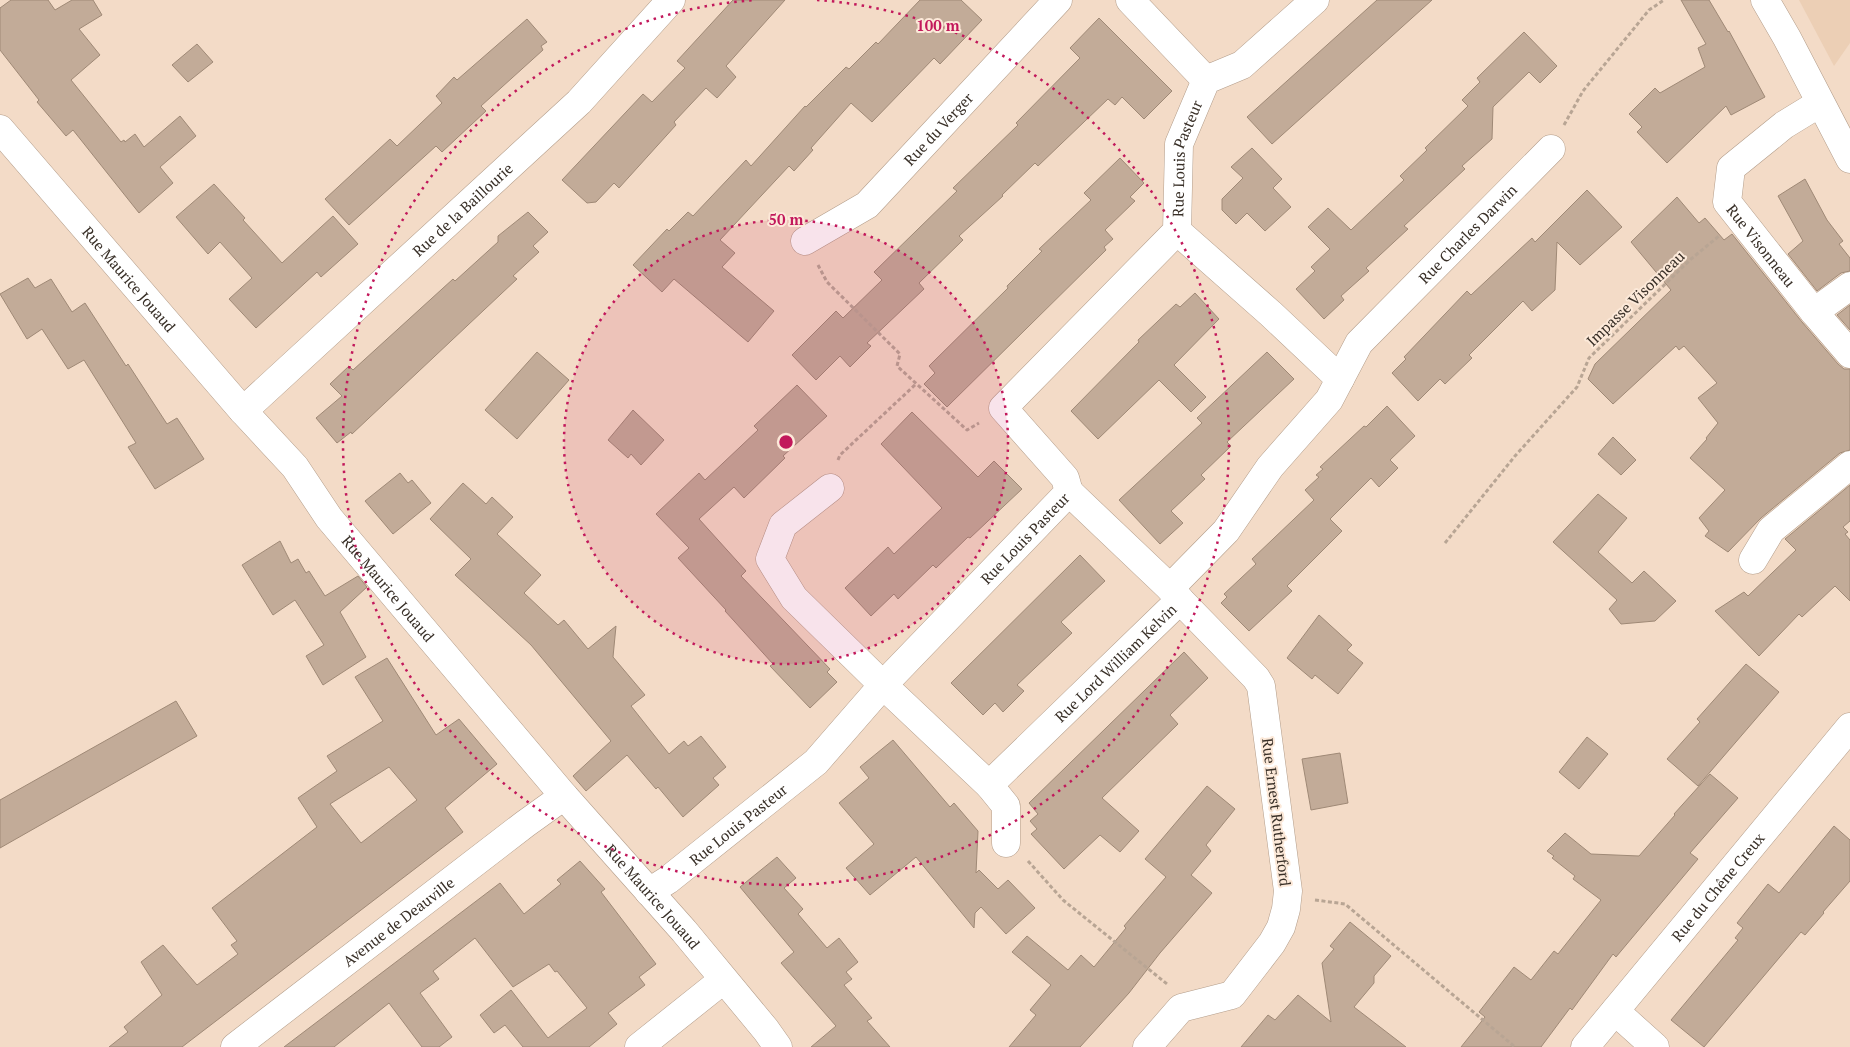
<svg xmlns="http://www.w3.org/2000/svg" width="1850" height="1047" font-family="'PT Serif',serif">
<style>
.built{fill:#eccfb5}
.building{fill:#c2ab98;stroke:#9f8976;fill-rule:evenodd}
.lines{fill:none;stroke-linecap:round;stroke-linejoin:round}
.minor-casing{stroke:#b39d8a;stroke-width:29}
.path{stroke:#b8a594;stroke-width:3;stroke-dasharray:4 2.5;stroke-linecap:butt}
.minor{stroke:#fff;stroke-width:28}
.ring{fill:none;stroke:#c2185b;stroke-width:2.5;stroke-dasharray:2.5 5}
.labels{text-anchor:middle;dominant-baseline:central;stroke-width:4;stroke-linejoin:round;paint-order:stroke}
.street-label{font-size:15px;fill:#382f27;stroke:#fce9d9}
.centre{fill:#c2185b;stroke:#fce9d9;stroke-width:2.5}
.ring-label{font-size:15px;text-anchor:middle;font-weight:bold;fill:#c2185b;stroke:#fce9d9;stroke-width:4;stroke-linejoin:round;paint-order:stroke}
</style>
<rect width="100%" height="100%" fill="#f3dbc7"/>
<path class="built" d="M1799,0h51v43l-16,23z"/>
<g class="building">
<path d="M11,0h37l7,10 17,-10h21l9,15 -23,14 21,26 -29,25 50,62 3,-2 1,2 10,-8 9,13 36,-31 16,20 -36,31 13,16 -34,30 -66,-83 -7,6 -29,-34 2,-2 -39,-50v-42z"/>
<path d="M733,0h52l-59,66 10,11 -19,21 -11,-10 -32,34 2,3 -57,63 -5,-5 -18,19 -9,1 -25,-23 81,-86 9,8 33,-34 -8,-7z"/>
<path d="M920,0h41l21,20 -42,44 -6,-6 -62,64 -21,-19 -40,45 2,2 -19,21 -5,-5 -69,74 15,13 -13,14 52,44 -26,31 -74,-63 -12,13 -29,-27 34,-36 2,2 19,-19 5,4 53,-56 5,6 54,-60 1,1 40,-40 3,2 27,-27 2,2z"/>
<path d="M1377,0h55l-160,144 -25,-27z"/>
<path d="M1681,0h28l19,32 1,-1 36,66 -34,18 -5,-9 -59,57 -30,-31 5,-5 -13,-13 26,-26 5,5 45,-26 -7,-19 8,-4z"/>
<path d="M1099,18l73,73 -28,28 -22,-22 -7,8 -7,-6 -70,67 -3,-3 -33,32 1,1 -44,40 4,4 -44,43 5,6 -57,54 4,3 -21,21 -10,-11 -24,24 -24,-25 44,-44 7,7 39,-38 -8,-8 83,-81 -4,-3 65,-63 -2,-2 64,-65 -10,-10z"/>
<path d="M527,19l20,23 -6,4 2,4 -62,56 5,5 -44,41 -6,-6 -87,79 -24,-26 65,-60 7,7 45,-43 -6,-7 18,-19 3,3z"/>
<path d="M1524,32l33,34 -17,17 -11,-11 -36,35 -1,32 -30,27 3,3 -61,57 4,3 -42,39 3,3 -28,25 3,4 -20,19 -28,-30 19,-18 -4,-4 19,-18 -22,-22 20,-19 23,22 53,-50 -4,-4 27,-26 -2,-2 43,-42 -6,-6 18,-18 -3,-4z"/>
<path d="M197,44l16,18 -25,20 -16,-17z"/>
<path d="M1252,148l30,31 -9,9 18,19 -26,24 -18,-18 -11,11 -14,-14v-11l21,-21 -12,-11z"/>
<path d="M1120,158l24,25 -14,14 5,4 -30,29 8,9 -9,8 2,3 -159,157 -23,-23 11,-11 -6,-7 79,-78 -1,-2 35,-35 -3,-2 52,-49 -7,-7z"/>
<path d="M1805,179l22,41 16,21 -4,3 11,14v13l-9,2 -24,18 -29,-37 15,-13 -25,-45z"/>
<path d="M214,184l31,34 -2,2 39,43 51,-47 25,28 -37,33 -4,-5 -61,56 -27,-29 23,-21 -32,-36 -12,12 -32,-37z"/>
<path d="M1587,190l35,37 -42,38 -23,-23 -2,48 -23,21 -9,-10 -54,54 3,3 -27,26 -5,-5 -22,22 -26,-28 14,-14 -2,-2 63,-66 4,4 61,-57 3,4z"/>
<path d="M1677,197l22,26 6,-5 19,22 8,-6 70,88 36,42 6,5h6v81l-10,3 -79,65 -33,34 -23,-16 4,-5 -10,-13 26,-28 -35,-32 17,-19 -1,-1 12,-15 -20,-25 19,-15 -33,-37 -5,4 -3,-4 -63,58 -25,-25 7,-15 76,-74 -40,-48z"/>
<path d="M528,212l20,20 -15,14 6,6 -26,24 4,3 -165,155 -1,-2 -14,11 -21,-25 26,-22 -12,-12 19,-18 4,4 100,-91 2,2 43,-39v-6z"/>
<path d="M28,278l7,10 16,-9 21,33 13,-9 41,63 2,-2 39,60 10,-6 27,41 -49,30 -27,-42 8,-4 -52,-83 -16,9 -26,-40 -15,10 -27,-45z"/>
<path d="M1195,293l24,26 -45,46 32,32 -15,15 -32,-32 -61,59 -27,-28 68,-69 -1,-2 38,-36 4,3z"/>
<path d="M1850,305v25l-13,-15z"/>
<path d="M537,352l32,28 -52,59 -32,-29z"/>
<path d="M1267,352l27,27 -67,63 4,4 -30,29 4,4 -34,32 12,12 -23,21 -41,-44 83,-77 -5,-5z"/>
<path d="M797,385l30,31 -44,40 2,2 -41,40 -10,-11 -35,32 47,52 -5,5 89,93 -3,3 10,10 -27,26 -40,-42 3,-2 -48,-53 1,-1 -48,-52 11,-10 -33,-34 43,-41 6,7 53,-50 -4,-4z"/>
<path d="M1387,406l28,30 -25,24 8,8 -19,19 -8,-9 -41,41 12,12 -55,55 5,5 -43,40 -28,-28 6,-6 -3,-3 32,-30 -4,-5 62,-59 -9,-10 14,-13 -3,-2 7,-6 -3,-2 44,-41 2,1z"/>
<path d="M633,410l31,30 -23,25 -10,-11 -3,4 -20,-18z"/>
<path d="M912,412l66,65 16,-16 28,28 -52,49 -2,-1 -32,31 -3,-3 -35,34 -4,-5 -23,22 -26,-28 43,-41 6,7 48,-46 -61,-64z"/>
<path d="M1613,437l23,23 -15,15 -23,-21z"/>
<path d="M400,473l8,10 4,-3 19,23 -38,31 -28,-33z"/>
<path d="M463,483l23,21 6,-7 21,20 -16,17 44,41 -17,18 34,32 6,-5 24,29 28,-23 -3,31 32,38 -14,11 38,48 15,-13 4,5 13,-10 25,31 -13,11 6,7 -36,32 -25,-30 -2,2 -29,-34 -41,36 -13,-15 38,-35 -80,-96 -76,-70 16,-16 -41,-40z"/>
<path d="M1850,485v36l-7,6 5,5 -3,2 5,6v61l-15,-15 -33,31 -3,-3 -40,42 -44,-45 29,-19 4,4 48,-46 -11,-11z"/>
<path d="M1598,494l29,24 -29,34 34,31 12,-12 32,30 -21,20 -34,3 -12,-15 8,-9 -64,-58z"/>
<path d="M280,541l11,22 7,-4 8,14 3,-2 16,25 33,-20 9,11 -27,25 26,45 -43,28 -17,-29 18,-11 -29,-45 -22,15 -31,-50z"/>
<path d="M1080,555l25,26 -44,41 11,11 -55,52 7,6 -21,21 -8,-9 -12,12 -32,-32z"/>
<path d="M1319,615l33,30 -5,5 16,13 -25,31 -23,-19 -3,4 -25,-21z"/>
<path d="M1184,652l24,26 -38,37 8,9 -76,74 37,33 -19,21 -20,-17 -36,34 -33,-35 6,-5 -7,-8 8,-7 -9,-11z"/>
<path d="M387,658l49,77 23,-16 38,45 -52,44 18,24 -281,215h-73l19,-15 -4,-5 38,-32 -21,-33 22,-17 34,40 41,-31 -7,-9 6,-4 -25,-33 105,-81 -19,-29 39,-27 -10,-15 56,-35 -28,-44zM389,767l28,33 -56,43 -31,-39z"/>
<path d="M1746,664l33,28 -81,94 -31,-27 33,-37 -3,-3z"/>
<path d="M176,701l21,35 -197,112v-48z"/>
<path d="M1587,737l21,17 -29,35 -20,-17z"/>
<path d="M893,740l57,67 4,-4 24,28 -2,42 3,-3 19,19 10,-9 27,28 -29,26 -25,-27 -6,6 -1,15 -58,-71 -46,38 -24,-27 28,-24 -35,-41 30,-25 -9,-11z"/>
<path d="M1340,753l8,50 -37,7 -9,-51z"/>
<path d="M1710,774l28,24 -48,55 8,6 -82,98 -3,-3 -41,56 -2,-2 -29,39h-80l24,-30 -6,-5 35,-45 17,13 23,-29 4,3 43,-54 -28,-21 2,-3 -23,-18 2,-2 -7,-5 18,-18 26,21 48,2 36,-41 -1,-1z"/>
<path d="M1207,786l28,23 -29,36 5,6 -20,24 21,18 -52,60 -31,40 -49,54h-71l27,-32 -6,-5 21,-25 -39,-33 15,-16 41,34 13,-15 13,12 32,-39 -2,-2 42,-49 -21,-18z"/>
<path d="M1834,826l16,14v41l-27,31 1,1 -19,22 -4,-3 -97,115 -33,-27 67,-80 -3,-2 8,-10 -6,-5 31,-39 11,9z"/>
<path d="M777,857l19,21 -12,10 19,21 -5,5 29,34 12,-10 19,24 -12,10 6,7 -8,6 28,33 -5,3 23,26h-79l25,-21 -55,-63 13,-11 -54,-65z"/>
<path d="M580,861l25,28 -4,3 55,72 -17,13 6,8 -37,28 9,11 -28,23h-66l-18,-22 -11,8 -14,-18 31,-25 37,48 39,-30 -30,-37 -2,1 -6,-8 -36,23 -38,-49 -42,33 6,8 -19,14 32,44 -13,10h-17l-33,-44 -55,44h-50l216,-164 24,31 37,-30 -4,-4z"/>
<path d="M1350,922l41,34 -17,20v7l-20,24 52,40h-165l27,-32 7,5 23,-25 33,27 -9,-59 12,-14 -4,-3z"/>
</g>
<g class="lines">
<g class="minor-casing">
<g id="minor">
<path d="M1130,0l76,80"/>
<path d="M1765,0l22,38 63,121"/>
<path id="s1" d="M1820,103l-36,22 -53,43 -4,34 87,110 36,42"/>
<path id="s2" d="M0,129l243,282 52,56 34,51 235,278 120,135 82,99 12,17"/>
<path d="M1177,231l94,83 69,65"/>
<path id="s3" d="M805,241l62,-36 191,-205"/>
<path d="M1814,312l36,-26"/>
<path id="s4" d="M243,411l336,-309 92,-102"/>
<path id="s5" d="M830,488l-47,37 -13,34 24,39 89,87 106,100 191,-185 -10,-12 56,-57 44,-64 59,-67 30,-57 192,-194"/>
<path d="M1069,492l101,96"/>
<path d="M1753,560l18,-30 79,-65"/>
<path d="M989,785l17,21v37"/>
<path id="s6" d="M649,892l19,-12 148,-118 67,-77 186,-193 -4,-14 -62,-70 174,-177 2,-87 27,-64 36,-15 73,-65"/>
<path d="M1615,1011l40,36"/>
<path id="s7" d="M235,1047l290,-223 39,-28"/>
<path d="M639,1047l84,-67"/>
<path d="M1147,1047l34,-39 51,-13 40,-52 9,-16 5,-18 2,-18 -27,-205 -5,-8 -76,-78"/>
<path id="s8" d="M1585,1047l265,-320"/>
</g>
</g>
<g class="path">
<path d="M1564,125l19,-34 66,-81 15,-10"/>
<path d="M818,265l9,17 73,72 -3,12 70,64 12,-7"/>
<path d="M838,460l2,-5 76,-71"/>
<path d="M1445,543l70,-87 62,-69 12,-29 102,-99 28,-23"/>
<path d="M1028,861l35,39 104,84"/>
<path d="M1315,900l30,4 170,143"/>
</g>
<use href="#minor" class="minor"/>
</g>
<circle cx="786" cy="442" r="222" fill="#c2185b" fill-opacity=".12"/>
<g class="ring">
<circle cx="786" cy="442" r="222"/>
<path d="M817 0A443 443 0 1 1 755 0"/>
</g>
<g class="labels">
<g class="street-label">
<text stroke="none"><textPath href="#s3" startOffset="176">Rue du Verger</textPath></text>
<text stroke="none"><textPath href="#s6" startOffset="1012">Rue Louis Pasteur</textPath></text>
<text stroke="none"><textPath href="#s4" startOffset="298">Rue de la Baillourie</textPath></text>
<text stroke="none"><textPath href="#s5" startOffset="1159">Rue Charles Darwin</textPath></text>
<text stroke="none"><textPath href="#s1" startOffset="200">Rue Visonneau</textPath></text>
<text stroke="none"><textPath href="#s2" startOffset="198">Rue Maurice Jouaud</textPath></text>
<text transform="translate(1635 298) rotate(-44)">Impasse Visonneau</text>
<text stroke="none"><textPath href="#s6" startOffset="518">Rue Louis Pasteur</textPath></text>
<text stroke="none"><textPath href="#s2" startOffset="602">Rue Maurice Jouaud</textPath></text>
<text stroke="none"><textPath href="#s5" startOffset="588">Rue Lord William Kelvin</textPath></text>
<text transform="translate(1277 812) rotate(83)">Rue Ernest Rutherford</text>
<text stroke="none"><textPath href="#s6" startOffset="112">Rue Louis Pasteur</textPath></text>
<text stroke="none"><textPath href="#s8" startOffset="208">Rue du Chêne Creux</textPath></text>
<text stroke="none"><textPath href="#s2" startOffset="1008">Rue Maurice Jouaud</textPath></text>
<text stroke="none"><textPath href="#s7" startOffset="206">Avenue de Deauville</textPath></text>
</g>
</g>
<circle cx="786" cy="442" r="8" class="centre"/>
<g class="ring-label">
<text x="938" y="31">100 m</text>
<text x="786" y="225">50 m</text>
</g>
</svg>
